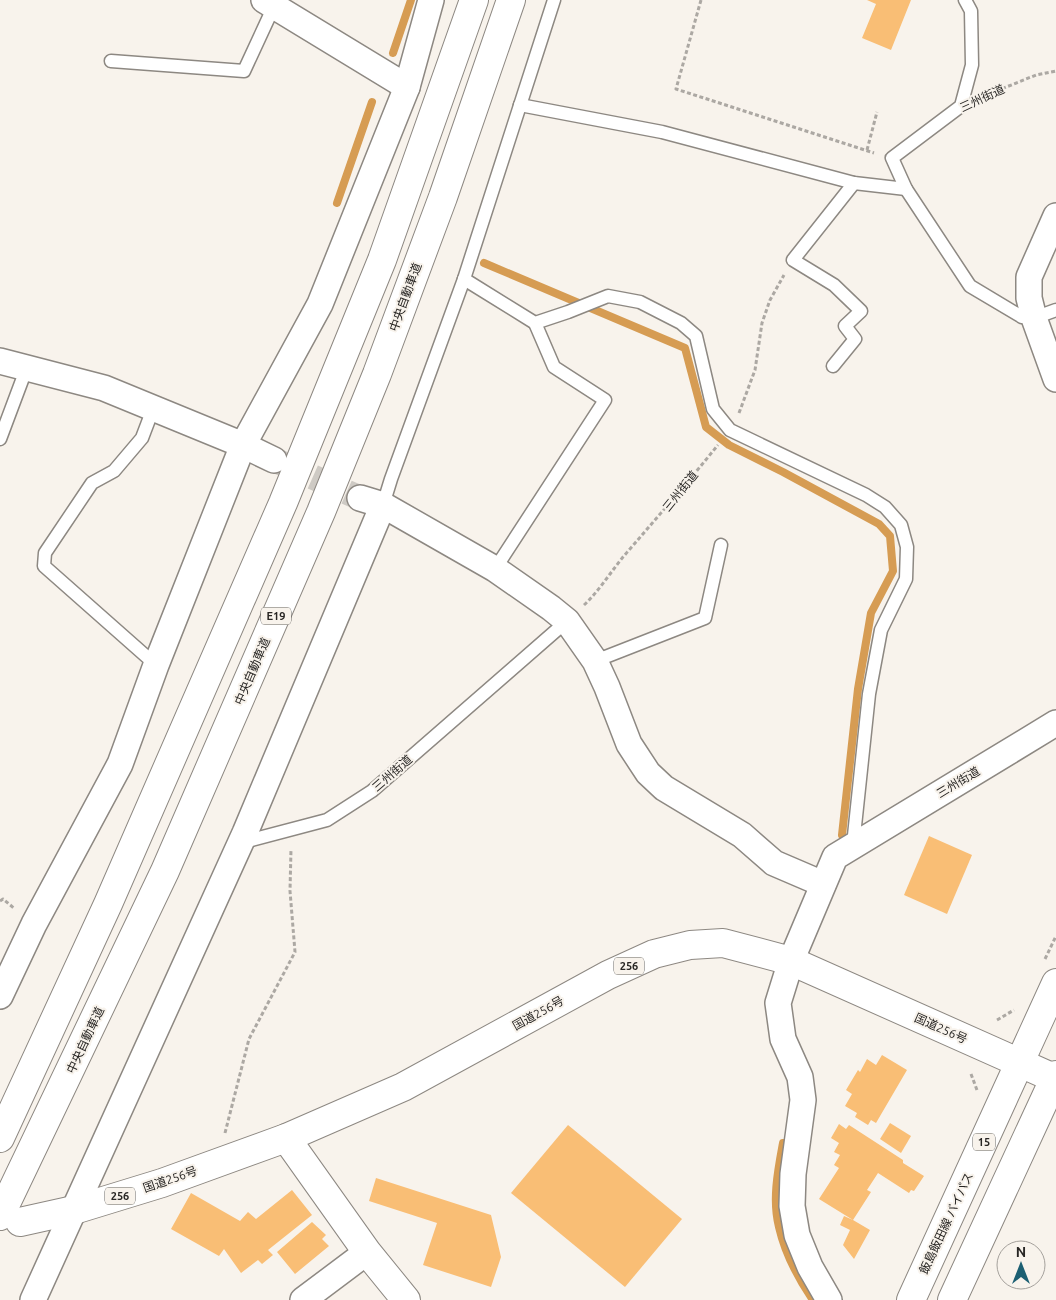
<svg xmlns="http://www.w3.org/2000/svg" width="1056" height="1300" font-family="Ubuntu,'Noto Sans JP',sans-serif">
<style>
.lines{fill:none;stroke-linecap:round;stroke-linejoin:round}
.stream{stroke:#d69c53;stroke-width:8}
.building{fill:#f9be75}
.street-tunnel{stroke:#cecac4;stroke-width:25;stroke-dasharray:25 12;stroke-linecap:butt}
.lane-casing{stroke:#8d8882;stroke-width:15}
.street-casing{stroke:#8d8882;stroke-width:28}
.secondary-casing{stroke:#8d8882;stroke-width:30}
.primary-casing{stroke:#8d8882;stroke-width:30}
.highway-casing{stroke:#8d8882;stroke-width:30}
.path{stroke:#aca8a3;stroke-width:3;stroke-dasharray:4 2.5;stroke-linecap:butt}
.lane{stroke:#fff;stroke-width:12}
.street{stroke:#fff;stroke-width:25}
.secondary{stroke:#fff;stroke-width:28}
.primary{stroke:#fff;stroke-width:28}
.highway{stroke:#fff;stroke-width:28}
.labels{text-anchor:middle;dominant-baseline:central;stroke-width:4;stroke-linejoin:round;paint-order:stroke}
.shield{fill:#f8f3ec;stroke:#666460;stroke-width:1}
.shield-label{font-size:11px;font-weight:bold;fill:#282624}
.street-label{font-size:12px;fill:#282624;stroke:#f8f3ec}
</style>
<rect width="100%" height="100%" fill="#f8f3ec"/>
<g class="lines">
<g class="stream">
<path d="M393,53l18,-53"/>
<path d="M337,203l35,-101"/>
<path d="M484,263l201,85 21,79 23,18 54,27 96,52 11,12 3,35 -22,42 -13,76 -16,146"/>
<path d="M783,1143c-5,27 -11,57 -4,84 6,26 19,51 34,73"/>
</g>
</g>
<g class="building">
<path d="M867,0h44l-20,50 -29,-12 14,-34z"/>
<path d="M929,836l43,19 -25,59 -43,-19z"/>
<path d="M882,1055l25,15 -31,53 -5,-3 -3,5 -13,-8 2,-4 -12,-7 7,-12 -6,-4 12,-20 2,2 7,-13 9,6z"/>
<path d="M890,1123l21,13 -10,17 -21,-14z"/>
<path d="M839,1124l7,5 3,-4 54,35v3l21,13 -10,15 -3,-1 -2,3 -31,-20 -11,17 4,2 -18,28 17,10 -16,29 -11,-14 7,-15 -10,-5 4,-9 9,4 -34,-21 20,-31 -5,-3 6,-10 -6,-3 5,-9 -8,-5z"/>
<path d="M568,1125l114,94 -57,68 -114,-94z"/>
<path d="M376,1178l115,37 10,42 -10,30 -68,-22 14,-42 -68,-22z"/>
<path d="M292,1190l20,25 -44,35 5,5 -11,9 -4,-4 -17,13 -17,-24 -5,7 -48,-27 20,-36 49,28 8,-9 8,7z"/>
<path d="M312,1222l14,13 -4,4 7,7 -34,28 -18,-22z"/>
</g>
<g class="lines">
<path class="street-tunnel" d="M279,462l81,36"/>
<g class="lane-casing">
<g id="lane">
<path d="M965,0l6,11 1,54 -11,41 -69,52 14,31 64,97 52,31 12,1 22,-8"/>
<path d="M111,61l133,10 31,-67"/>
<path d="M520,105l142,27 192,51 52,6"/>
<path d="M464,279l71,44 33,-11 40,-16 32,6 41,21 15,13 17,73 17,21 136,65 19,12 16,18 6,22 -1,32 -25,51 -12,64 -16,151"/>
<path d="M833,366l22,-27 -10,-13 16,-15 -27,-26 -41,-25 61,-77"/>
<path d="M153,409l-11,29 -28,33 -22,12 -47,70 -1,13 112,99"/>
<path d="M0,439l27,-72"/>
<path d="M383,505l8,-26 73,-200 90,-279"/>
<path d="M495,569l110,-169 -51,-33 -19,-44"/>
<path d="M595,661l110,-43 16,-73"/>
<path d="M240,843l87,-23 45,-29 195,-170"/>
</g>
</g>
<g class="street-casing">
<g id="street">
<path d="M264,0l143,87"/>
<path d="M1056,216l-27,61v21l5,20 22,61"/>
<path d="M0,361l104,27 139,57 31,15"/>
<path d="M360,498l23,7 112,64 56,39 16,13 28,40 12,26 22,57 19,29 16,15 78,47 32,28 49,21"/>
<path d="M0,996l34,-72 86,-160 36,-99 87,-220 77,-141 87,-217 24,-87"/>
<path d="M33,1300l212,-467 138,-328"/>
<path d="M303,1300l64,-48"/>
<path d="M829,1300l-19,-33 -13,-32 -5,-29 1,-32 10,-74 -3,-23 -17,-38 -5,-36 13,-42 44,-104 221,-134"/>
</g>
</g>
<g class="secondary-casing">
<path id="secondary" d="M286,1138l81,114 39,48"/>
</g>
<g class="primary-casing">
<g id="primary">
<path d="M911,1300l145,-317"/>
<path d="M952,1300l104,-225"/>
</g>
</g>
<g class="highway-casing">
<g id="highway">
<path d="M0,1138l108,-234 175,-401 99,-243 92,-260"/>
<path d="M0,1216l165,-345 156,-359 56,-138 66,-177 68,-197"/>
<path d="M20,1222l54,-12 88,-27 124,-45 117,-51 205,-112 46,-21 36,-9 33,-2 68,18 265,118"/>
</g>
</g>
<g class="path">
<path d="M701,0l-25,89 198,64"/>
<path d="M984,96l52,-21 20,-4"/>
<path d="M867,150l10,-38"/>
<path d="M739,413l16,-43 7,-47 8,-23 14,-25"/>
<path d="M584,605c15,-14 26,-32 39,-48 32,-37 64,-74 95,-112"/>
<path d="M0,901l3,-2 12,10"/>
<path d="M1045,959l11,-23"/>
<path d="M997,1020l17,-10"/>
<path d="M971,1074l6,16"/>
<path d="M225,1133l24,-94 46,-87 -5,-61 1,-42"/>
</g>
<use href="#lane" class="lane"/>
<use href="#street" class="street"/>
<use href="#secondary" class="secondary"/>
<use href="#primary" class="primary"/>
<use href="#highway" class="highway"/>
</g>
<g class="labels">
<g class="shield">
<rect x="261" y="607.5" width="30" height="17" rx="4"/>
<rect x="614" y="957.5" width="30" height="17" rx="4"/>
<rect x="973" y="1133.5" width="22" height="17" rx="4"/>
<rect x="105" y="1187.5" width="30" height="17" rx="4"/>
</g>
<g class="shield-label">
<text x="276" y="616">E19</text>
<text x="629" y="966">256</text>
<text x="984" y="1142">15</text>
<text x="120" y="1196">256</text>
</g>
<g class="street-label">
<text transform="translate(982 98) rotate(-25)">三州街道</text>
<text transform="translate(405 297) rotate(-70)">中央自動車道</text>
<text transform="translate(680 491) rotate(-51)">三州街道</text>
<text transform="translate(252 671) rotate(-67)">中央自動車道</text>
<text transform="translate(392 773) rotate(-41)">三州街道</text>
<text transform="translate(958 782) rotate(-31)">三州街道</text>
<text transform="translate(538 1013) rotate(-29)">国道256号</text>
<text transform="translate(941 1028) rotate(24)">国道256号</text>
<text transform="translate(85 1040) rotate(-65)">中央自動車道</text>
<text transform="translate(170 1179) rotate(-19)">国道256号</text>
<text transform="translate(946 1223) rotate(-65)">飯島飯田線 バイパス</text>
</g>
</g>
<g transform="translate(1021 1265)"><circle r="24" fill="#f8f3ec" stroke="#a5a19c"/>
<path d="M0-4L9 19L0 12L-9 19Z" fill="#1c5f72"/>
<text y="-8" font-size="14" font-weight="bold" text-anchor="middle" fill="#282624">N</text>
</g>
</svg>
